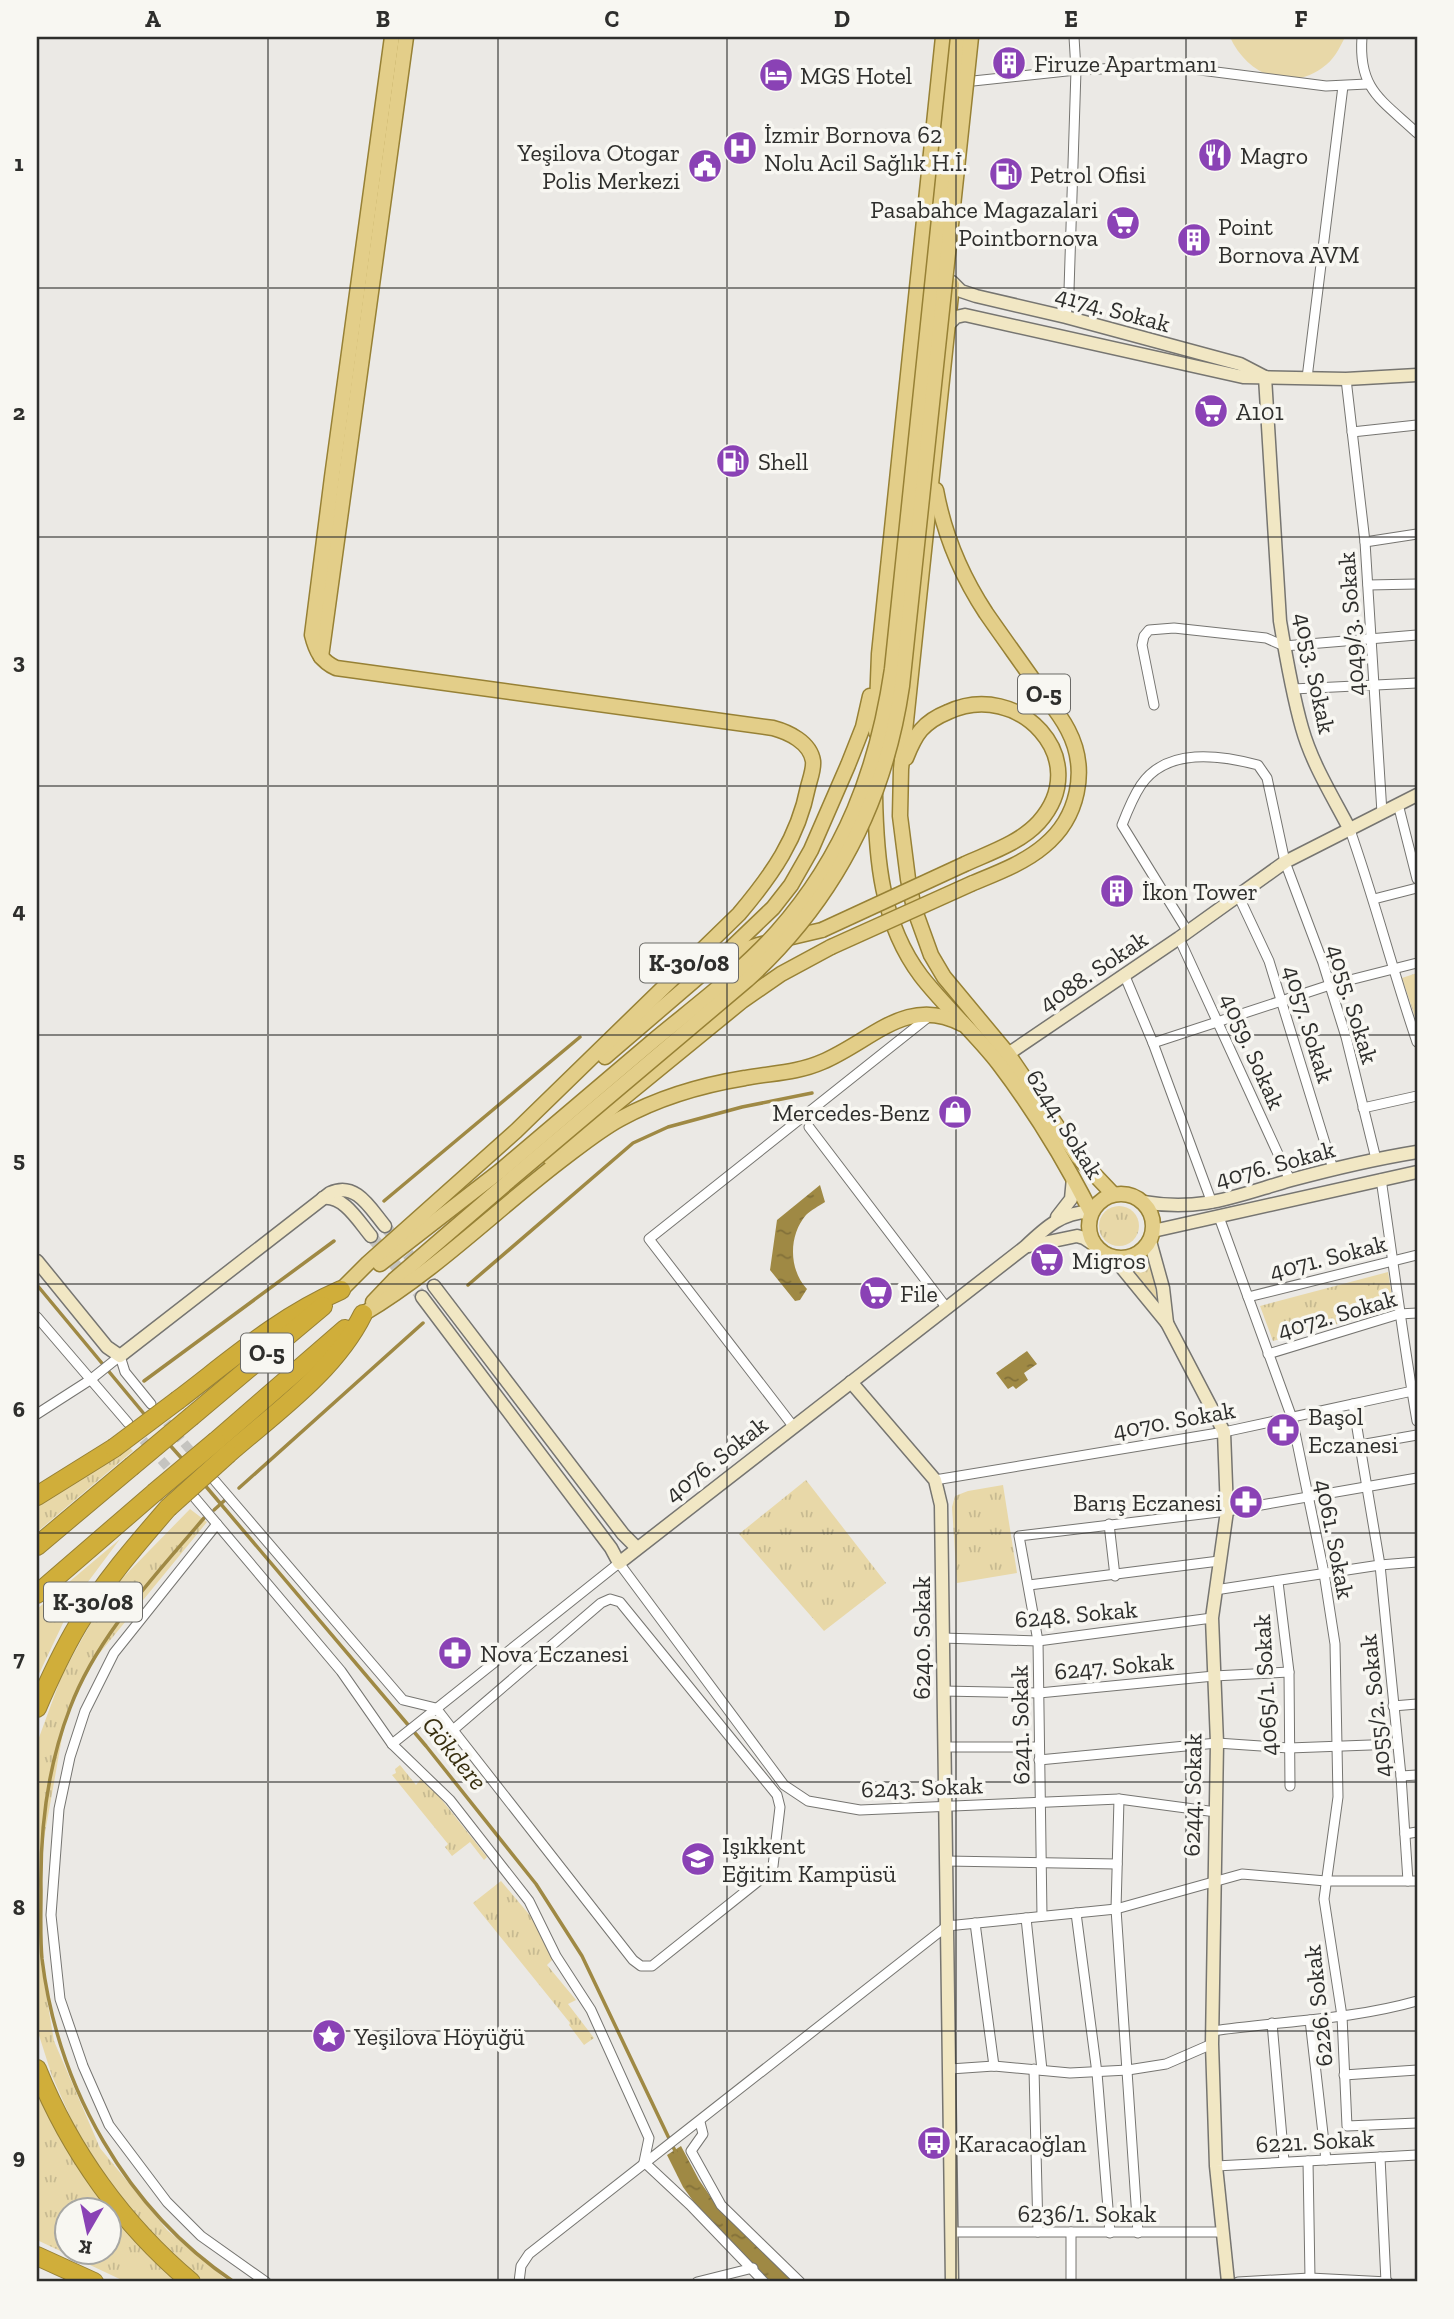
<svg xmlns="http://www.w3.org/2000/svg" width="1454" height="2319" font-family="'Zilla Slab',serif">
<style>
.grass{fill:url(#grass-tufts);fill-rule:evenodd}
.garden{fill:#e8d8a8}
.water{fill:url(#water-ripples)}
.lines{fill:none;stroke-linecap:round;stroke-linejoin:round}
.stream{stroke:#9f8944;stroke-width:3.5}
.street-tunnel{stroke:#c5c4c0;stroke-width:9;stroke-dasharray:9 4.5;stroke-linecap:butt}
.secondary-tunnel{stroke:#c5c4c0;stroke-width:12;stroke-dasharray:12 6;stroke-linecap:butt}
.street-casing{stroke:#767571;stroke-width:11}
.secondary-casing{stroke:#767571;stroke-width:15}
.primary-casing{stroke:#978135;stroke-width:17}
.highway-casing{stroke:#978135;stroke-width:20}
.street{stroke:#fff;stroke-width:9}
.secondary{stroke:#f1e7c4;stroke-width:12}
.primary{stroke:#e3ce89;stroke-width:14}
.highway{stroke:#d0ae3a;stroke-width:18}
.primary-bridge-casing{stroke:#978135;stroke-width:17;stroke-linecap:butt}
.highway-bridge-casing{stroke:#978135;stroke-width:20;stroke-linecap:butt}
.primary-bridge{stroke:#e3ce89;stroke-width:14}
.highway-bridge{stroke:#d0ae3a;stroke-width:18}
.grid{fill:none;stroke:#2e2e2c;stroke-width:2;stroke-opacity:0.55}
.labels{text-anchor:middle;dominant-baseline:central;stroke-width:7;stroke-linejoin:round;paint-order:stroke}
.shield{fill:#f8f7f2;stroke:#6b6a67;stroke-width:2}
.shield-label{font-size:23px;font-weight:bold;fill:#2e2e2c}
.poi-label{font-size:24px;fill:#2e2e2c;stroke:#f8f7f2;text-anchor:start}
.street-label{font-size:24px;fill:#2e2e2c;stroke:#f8f7f2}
.water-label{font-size:26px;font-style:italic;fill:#393010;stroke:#f8f7f2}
.neatline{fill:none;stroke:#2e2e2c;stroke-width:2.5}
.grid-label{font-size:23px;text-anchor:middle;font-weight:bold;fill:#2e2e2c}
</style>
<defs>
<pattern id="grass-tufts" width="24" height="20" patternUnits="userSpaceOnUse" patternTransform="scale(1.75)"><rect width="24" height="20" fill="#e8d8a8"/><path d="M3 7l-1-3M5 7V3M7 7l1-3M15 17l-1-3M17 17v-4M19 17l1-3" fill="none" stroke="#c7ba91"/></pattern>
<pattern id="water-ripples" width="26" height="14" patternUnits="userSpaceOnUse" patternTransform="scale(1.75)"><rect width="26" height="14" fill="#9f8944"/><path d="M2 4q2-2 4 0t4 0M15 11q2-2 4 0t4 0" fill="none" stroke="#827039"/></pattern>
</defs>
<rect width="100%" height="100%" fill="#ebe9e5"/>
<g class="grass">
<path d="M1417,973v50l-15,-45z"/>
<circle cx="1119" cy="1226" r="20"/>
<path d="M1150,1262l9,46 -27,-37z"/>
<path d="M1388,1272l6,37 -121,32 -13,-35z"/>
<path d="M130,1448l3,3 -96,81v-29z"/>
<path d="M806,1480l80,103 -62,48 -85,-97z"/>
<path d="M1003,1485l14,88 -60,10 -5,-76 3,-11 13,-5z"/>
<path d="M190,1509l17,13 -113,138 -28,55 -26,146v97l14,83 46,107 67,82 62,52h-26l-29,-22 -66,-79 -31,-49 -25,-56 -15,-47v-286l25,-68 45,-81z"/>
<path d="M120,1539l-47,63 -36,76v-69z"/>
<path d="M400,1765l16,20 7,-9 64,81 -3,3 -14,-18 -18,14 -7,-9 3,-3 -56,-69 4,-2 -1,-4z"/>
<path d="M501,1881l32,38 20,40 -6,6 29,35 -8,4 26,34 -10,7 -15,-20 1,-2 -97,-120z"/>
<path d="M37,2084l31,66 38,56 74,76h-54l-89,-42zM66,2210h42v42h-42z"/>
</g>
<g class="garden">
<path d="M1230,37h115c-6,12 -11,23 -23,31 -35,25 -76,5 -92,-31z"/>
<path d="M1376,1284l4,21 -38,10 -6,-20z"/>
</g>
<g class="water">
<path d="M820,1185l5,17c-6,4 -14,8 -19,13 -18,21 -17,55 1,74l-7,11 -5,1 -25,-31 7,-50z"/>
<path d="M1027,1351l10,13 -13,9 4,7 -12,9 -3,-3 -5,3 -12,-16z"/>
<path d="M681,2146l18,34 20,29 75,73h-23l-70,-70 -18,-25 -16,-32z"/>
</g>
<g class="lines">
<g class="stream">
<path d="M384,1201l196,-164"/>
<path d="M37,1285l108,130"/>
<path d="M468,1285l165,-142 35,-16 74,-20 70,-14"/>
<path d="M144,1381l190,-140"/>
<path d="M168,1443l16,18"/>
<path d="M203,1483l223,263 110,138 46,72 94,197"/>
<path d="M239,1488l184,-165"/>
<path d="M214,1510l11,-10"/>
<path d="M204,1518c-49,58 -107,118 -134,190 -22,57 -30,121 -29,182 0,23 -1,47 1,69 16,129 84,250 192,323"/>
</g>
<g class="street-tunnel">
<path d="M158,1412l52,62"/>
<path d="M134,1430l56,62"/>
</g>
<g class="secondary-tunnel">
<path d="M385,1226l49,60"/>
<path d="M371,1236l51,61"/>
</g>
<g class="street-casing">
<g id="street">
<path d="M1362,37c-4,53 20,63 55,96"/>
<path d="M973,81l103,-11 93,-4 157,20 41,-2"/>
<path d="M1066,317l3,-27 7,-220 -2,-33"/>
<path d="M1307,378l36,-292"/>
<path d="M1346,379l19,163 17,271"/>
<path d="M1352,432l65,-7"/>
<path d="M1365,542l52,-8"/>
<path d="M1368,585l49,-1"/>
<path d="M1293,689l124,-6"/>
<path d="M1154,705l-12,-60 2,-9 5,-6 25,-2 92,10 18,8 133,-11"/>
<path d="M1398,804l19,75"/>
<path d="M1350,830c25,71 43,142 67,212"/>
<path d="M1238,895l31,66 64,208"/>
<path d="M1374,899l43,-11"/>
<path d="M1188,932l-66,-107c5,-13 11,-28 19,-40 26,-38 79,-30 117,-20l9,13 18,84 38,101 23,74 30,122"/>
<path d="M1179,938l111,242"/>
<path d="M1124,974l29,69 59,160"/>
<path d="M1153,1043l177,-58 87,-22"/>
<path d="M1363,1108l54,-12"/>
<path d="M809,1127l137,180"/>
<path d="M1381,1179c12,81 22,162 36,242"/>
<path d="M1219,1217l73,201 32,155 11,71 3,153 -14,102 18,117 5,110 70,-3"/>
<path d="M1248,1297l169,-42"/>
<path d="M37,1317l91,106"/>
<path d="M1268,1354l131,-40 18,-1"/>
<path d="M1353,1404l27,161 21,211 7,105"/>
<path d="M37,1414l53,-34 30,-24 5,16 26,32"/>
<path d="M793,1426l-144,-187 282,-224"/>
<path d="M1360,1445l57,-10"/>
<path d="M935,1480l289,-48 193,-42"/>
<path d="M215,1481l188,219 33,8 17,22 180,230 8,6h11l114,-91 7,-9 7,-59 -3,-12 -157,-193 -10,-3 -9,4 -148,127"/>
<path d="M195,1498l146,173 51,73 58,56 79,101 27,55 35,54 58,128 -5,24 46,43 74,77"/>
<path d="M217,1524l-103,129 -29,58 -15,46 -11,52 -8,106 9,84 23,67 26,59 58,77 34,34 65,46"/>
<path d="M1109,1524l6,52"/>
<path d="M1278,1582l11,90 1,114"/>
<path d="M1029,1585l190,-24"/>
<path d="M1215,1590l165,-25 37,-3"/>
<path d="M942,1638l96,3 174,-23"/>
<path d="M943,1691l96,2 175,-17 75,-4"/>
<path d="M1393,1706l24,-2"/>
<path d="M392,1744l227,-181 165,222 24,16 52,9 259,-11 97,13"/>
<path d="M944,1747h94"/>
<path d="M1039,1760l178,-17 72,5 108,-4"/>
<path d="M1401,1776l16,-1"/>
<path d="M1119,1799l-3,110 22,324"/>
<path d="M1405,1834l12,-2"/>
<path d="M946,1861l171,3"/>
<path d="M1076,1913l21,160 13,160"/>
<path d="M1042,1916l-4,-275 -19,-105 208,-25 190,-33"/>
<path d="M1026,1918l16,152"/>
<path d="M975,1923l19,143"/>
<path d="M1310,2020l16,140"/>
<path d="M1272,2023l12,138"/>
<path d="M1212,2031c69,-10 138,-11 205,-30"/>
<path d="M950,2069l44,-3 76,7 58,-3 38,-6 46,-20"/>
<path d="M1034,2069l4,163"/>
<path d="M1344,2075l73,-5"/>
<path d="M700,2122l3,12 -12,17 30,54 79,77"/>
<path d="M1380,2157l6,125"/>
<path d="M1308,2161l2,117"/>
<path d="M1216,2166l201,-11"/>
<path d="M952,2232h271"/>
<path d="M1071,2232v50"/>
<path d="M519,2282l2,-16 8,-12 418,-328 169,-17 126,-35 84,7h91"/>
<path d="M697,2282l56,-14"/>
<path d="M1238,2282l72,-4 78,4"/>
</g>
</g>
<g class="secondary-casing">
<g id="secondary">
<path d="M952,282l9,9 15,5 90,21 174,47 25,13"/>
<path d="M948,325l8,-8 9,-2 278,62 103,2 71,-4"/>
<path d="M1265,377l15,244c6,36 12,72 22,107 10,36 31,69 48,102"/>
<path d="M1008,1054l171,-116 106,-76 132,-67"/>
<path d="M323,1198c21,-3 36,24 48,38"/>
<path d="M1143,1202c59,10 92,-6 148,-22 41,-11 83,-21 126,-28"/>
<path d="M1057,1217l14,-18 2,-21"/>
<path d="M1153,1231l264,-59"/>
<path d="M1150,1241l13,47 4,35"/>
<path d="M1029,1246l48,-10 7,2 12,8"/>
<path d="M1113,1257l54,66 57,109 3,79 -15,107 5,125 -5,301 4,122 12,116"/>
<path d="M37,1261l70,86 13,9 210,-163c26,-12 40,15 55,33"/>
<path d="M434,1286l189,248 13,13"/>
<path d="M422,1297l189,251 8,15 406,-316c20,-19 38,-36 66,-35"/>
<path d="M851,1382l84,98 6,25 11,777"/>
</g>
</g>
<g class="primary-casing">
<g id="primary">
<path d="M952,285l-51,484 -1,47 8,63 6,29 17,47 13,22 64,77 70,103 35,37"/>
<path d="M936,490c8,44 25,85 50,123 18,26 37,52 55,78 10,13 20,25 27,39 21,40 10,88 -24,116 -20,17 -47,27 -71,37"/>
<path d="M321,657l85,-620"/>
<path d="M876,732l3,-78 64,-617"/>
<path d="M906,758c4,-10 8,-20 15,-28 7,-8 17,-14 27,-18 70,-33 147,47 91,110 -19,21 -50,31 -74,42"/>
<path d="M875,794c1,64 6,129 46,182 24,31 54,57 78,88 35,46 66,97 92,148"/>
<path d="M730,955l28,-10 64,-15"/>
<path d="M605,1057l120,-103 48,-46 18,-23 20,-35 37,-85 15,-38 7,-31"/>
<path d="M550,1158l192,-157 39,-27 50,-27"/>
<circle cx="1121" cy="1226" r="32"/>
<path d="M380,1264l120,-93"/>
<path d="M341,1290l27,-27 148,-132 223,-217c33,-39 59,-76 69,-127 2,-8 6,-18 5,-26 -3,-19 -25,-29 -40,-33l-437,-60c-15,-7 -20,-17 -24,-33l20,-158 60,-440"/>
<path d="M373,1302l21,-22 115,-99"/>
<path d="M363,1314c71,-42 131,-102 196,-152 20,-15 39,-31 61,-43 38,-21 82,-34 125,-41 26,-5 52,-5 77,-16 50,-21 84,-67 140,-38"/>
</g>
</g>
<g class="highway-casing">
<g id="highway">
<path d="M178,1400c54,-41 101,-83 163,-110"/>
<path d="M192,1416l131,-110"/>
<path d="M216,1441l129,-112"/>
<path d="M228,1454c47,-41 107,-83 135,-140"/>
<path d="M37,1496l77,-48"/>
<path d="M37,1546l94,-79"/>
<path d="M37,1594l117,-101"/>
<path d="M37,1708c12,-28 25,-56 41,-83 25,-42 58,-80 90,-117"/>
<path d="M37,2069c33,82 86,156 154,213"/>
<path d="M37,2256l57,26"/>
</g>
</g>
<use href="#street" class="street"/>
<use href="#secondary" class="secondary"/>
<use href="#primary" class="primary"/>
<use href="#highway" class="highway"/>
<g class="primary-bridge-casing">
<g id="primary-bridge">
<path d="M822,930l143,-66"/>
<path d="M831,947l142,-64"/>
<path d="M500,1171c51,-43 102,-87 153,-130 42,-35 87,-68 124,-109 68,-77 100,-162 115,-263l66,-632"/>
<path d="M509,1181l238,-201c88,-80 138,-178 155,-294l69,-649"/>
</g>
</g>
<g class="highway-bridge-casing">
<g id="highway-bridge">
<path d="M114,1448l64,-48"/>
<path d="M131,1467l61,-51"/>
<path d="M154,1493l62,-52"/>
<path d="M168,1508l60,-54"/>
</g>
</g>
<use href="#primary-bridge" class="primary-bridge"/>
<use href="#highway-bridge" class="highway-bridge"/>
</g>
<path class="grid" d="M268,37v2245M498,37v2245M727,37v2245M956,37v2245M1186,37v2245M37,288h1380M37,537h1380M37,786h1380M37,1035h1380M37,1284h1380M37,1533h1380M37,1782h1380M37,2031h1380"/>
<defs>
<g id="building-disc" transform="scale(1.75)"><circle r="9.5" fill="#8a42b5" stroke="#f8f7f2"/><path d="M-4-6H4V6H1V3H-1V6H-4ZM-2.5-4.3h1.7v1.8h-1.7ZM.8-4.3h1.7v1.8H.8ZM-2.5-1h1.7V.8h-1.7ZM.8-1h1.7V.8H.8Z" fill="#fff"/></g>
<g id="hotel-disc" transform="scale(1.75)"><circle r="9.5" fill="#8a42b5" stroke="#f8f7f2"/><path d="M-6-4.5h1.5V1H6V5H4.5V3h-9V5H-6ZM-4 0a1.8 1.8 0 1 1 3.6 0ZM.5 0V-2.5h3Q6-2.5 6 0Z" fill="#fff"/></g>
<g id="hospital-disc" transform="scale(1.75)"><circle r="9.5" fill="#8a42b5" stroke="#f8f7f2"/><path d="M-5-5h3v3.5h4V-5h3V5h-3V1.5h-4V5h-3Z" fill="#fff"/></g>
<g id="restaurant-disc" transform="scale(1.75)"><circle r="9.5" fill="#8a42b5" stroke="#f8f7f2"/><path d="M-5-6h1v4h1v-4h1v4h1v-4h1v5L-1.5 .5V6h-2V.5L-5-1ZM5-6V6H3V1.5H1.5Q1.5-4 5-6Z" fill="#fff"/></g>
<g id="civic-disc" transform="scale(1.75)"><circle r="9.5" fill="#8a42b5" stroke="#f8f7f2"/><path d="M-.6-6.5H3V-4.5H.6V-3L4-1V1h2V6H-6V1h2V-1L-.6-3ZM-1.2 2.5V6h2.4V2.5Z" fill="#fff"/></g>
<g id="fuel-disc" transform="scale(1.75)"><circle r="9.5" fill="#8a42b5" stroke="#f8f7f2"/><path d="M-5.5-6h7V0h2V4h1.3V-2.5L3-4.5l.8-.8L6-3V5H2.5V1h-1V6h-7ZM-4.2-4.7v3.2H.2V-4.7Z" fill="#fff"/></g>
<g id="supermarket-disc" transform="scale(1.75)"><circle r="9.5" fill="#8a42b5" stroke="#f8f7f2"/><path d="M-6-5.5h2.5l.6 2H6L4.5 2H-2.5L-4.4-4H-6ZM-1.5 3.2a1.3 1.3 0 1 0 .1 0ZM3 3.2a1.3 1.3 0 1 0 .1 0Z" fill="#fff"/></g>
<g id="shop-disc" transform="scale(1.75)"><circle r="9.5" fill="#8a42b5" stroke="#f8f7f2"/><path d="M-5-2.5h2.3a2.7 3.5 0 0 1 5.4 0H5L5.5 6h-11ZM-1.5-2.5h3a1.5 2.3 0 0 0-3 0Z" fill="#fff"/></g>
<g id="pharmacy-disc" transform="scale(1.75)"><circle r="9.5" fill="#8a42b5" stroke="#f8f7f2"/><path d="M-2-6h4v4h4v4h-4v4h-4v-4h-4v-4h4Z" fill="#fff"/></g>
<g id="school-disc" transform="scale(1.75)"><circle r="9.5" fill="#8a42b5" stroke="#f8f7f2"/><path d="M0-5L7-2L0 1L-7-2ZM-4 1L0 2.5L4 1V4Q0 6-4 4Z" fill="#fff"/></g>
<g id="sight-disc" transform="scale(1.75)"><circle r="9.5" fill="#8a42b5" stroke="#f8f7f2"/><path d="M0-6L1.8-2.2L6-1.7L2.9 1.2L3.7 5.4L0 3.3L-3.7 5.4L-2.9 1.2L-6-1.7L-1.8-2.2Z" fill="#fff"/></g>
<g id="bus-disc" transform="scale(1.75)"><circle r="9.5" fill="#8a42b5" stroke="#f8f7f2"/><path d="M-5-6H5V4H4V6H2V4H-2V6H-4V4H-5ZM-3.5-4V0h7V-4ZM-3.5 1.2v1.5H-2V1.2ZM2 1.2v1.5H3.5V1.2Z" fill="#fff"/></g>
</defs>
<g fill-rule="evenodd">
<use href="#building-disc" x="1009" y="63"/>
<use href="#hotel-disc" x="776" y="75"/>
<use href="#hospital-disc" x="740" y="148"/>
<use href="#restaurant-disc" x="1215" y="155"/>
<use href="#civic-disc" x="705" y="166"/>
<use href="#fuel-disc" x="1006" y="174"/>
<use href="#supermarket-disc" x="1123" y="223"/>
<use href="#building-disc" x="1194" y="240"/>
<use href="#supermarket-disc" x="1211" y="411"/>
<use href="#fuel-disc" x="733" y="461"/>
<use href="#building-disc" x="1117" y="891"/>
<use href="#shop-disc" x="955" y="1112"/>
<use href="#supermarket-disc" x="1047" y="1260"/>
<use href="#supermarket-disc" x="876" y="1293"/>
<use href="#pharmacy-disc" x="1283" y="1430"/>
<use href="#pharmacy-disc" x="1246" y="1502"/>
<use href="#pharmacy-disc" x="455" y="1653"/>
<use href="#school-disc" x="698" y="1859"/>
<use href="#sight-disc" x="329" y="2036"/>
<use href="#bus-disc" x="934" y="2143"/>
</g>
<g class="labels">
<g class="shield">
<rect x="1018" y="674.5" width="52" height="39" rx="5"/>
<rect x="640" y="943.5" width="98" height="39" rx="5"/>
<rect x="241" y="1333.5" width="52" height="39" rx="5"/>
<rect x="44" y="1582.5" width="98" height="39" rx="5"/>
</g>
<g class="shield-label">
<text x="1044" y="694">O-5</text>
<text x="689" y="963">K-30/08</text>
<text x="267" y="1353">O-5</text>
<text x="93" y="1602">K-30/08</text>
</g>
<g class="poi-label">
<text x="1034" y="63">Firuze Apartmanı</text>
<text x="800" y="75">MGS Hotel</text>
<text x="764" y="134">İzmir Bornova 62<tspan x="764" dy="28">Nolu Acil Sağlık H.İ.</tspan></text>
<text x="680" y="152" text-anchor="end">Yeşilova Otogar<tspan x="680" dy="28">Polis Merkezi</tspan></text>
<text x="1240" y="155">Magro</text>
<text x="1030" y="174">Petrol Ofisi</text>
<text x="1098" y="209" text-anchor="end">Pasabahce Magazalari<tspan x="1098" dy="28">Pointbornova</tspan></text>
<text x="1218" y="226">Point<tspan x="1218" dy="28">Bornova AVM</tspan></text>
<text x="1236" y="411">A101</text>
<text x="758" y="461">Shell</text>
<text x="1142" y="891">İkon Tower</text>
<text x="930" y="1112" text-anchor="end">Mercedes-Benz</text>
<text x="1072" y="1260">Migros</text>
<text x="900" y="1293">File</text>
<text x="1308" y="1416">Başol<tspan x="1308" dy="28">Eczanesi</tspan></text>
<text x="1222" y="1502" text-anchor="end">Barış Eczanesi</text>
<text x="480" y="1653">Nova Eczanesi</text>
<text x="722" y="1845">Işıkkent<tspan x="722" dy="28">Eğitim Kampüsü</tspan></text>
<text x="354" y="2036">Yeşilova Höyüğü</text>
<text x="958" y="2143">Karacaoğlan</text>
</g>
<g class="street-label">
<text transform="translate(1113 309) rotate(15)">4174. Sokak</text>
<text transform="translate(1351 624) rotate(-94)">4049/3. Sokak</text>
<text transform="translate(1315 673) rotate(78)">4053. Sokak</text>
<text transform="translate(1093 971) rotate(-34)">4088. Sokak</text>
<text transform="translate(1353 1004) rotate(73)">4055. Sokak</text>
<text transform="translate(1309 1024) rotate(73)">4057. Sokak</text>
<text transform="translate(1253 1051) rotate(66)">4059. Sokak</text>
<text transform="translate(1065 1124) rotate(58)">6244. Sokak</text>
<text transform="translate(1275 1164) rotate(-15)">4076. Sokak</text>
<text transform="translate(1328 1257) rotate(-14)">4071. Sokak</text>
<text transform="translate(1337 1314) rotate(-16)">4072. Sokak</text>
<text transform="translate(1174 1420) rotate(-10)">4070. Sokak</text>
<text transform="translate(716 1459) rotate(-38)">4076. Sokak</text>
<text transform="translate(1335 1539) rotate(79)">4061. Sokak</text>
<text transform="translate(1076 1614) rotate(-5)">6248. Sokak</text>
<text transform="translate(921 1638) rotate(-90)">6240. Sokak</text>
<text transform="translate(1114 1666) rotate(-5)">6247. Sokak</text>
<text transform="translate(1265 1685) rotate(-93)">4065/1. Sokak</text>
<text transform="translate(1375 1706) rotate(-96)">4055/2. Sokak</text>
<text transform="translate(1020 1725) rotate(-91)">6241. Sokak</text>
<text transform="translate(922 1787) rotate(-2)">6243. Sokak</text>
<text transform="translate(1192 1795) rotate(-89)">6244. Sokak</text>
<text transform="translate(1318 2006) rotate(-96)">6226. Sokak</text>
<text transform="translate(1315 2141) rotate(-3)">6221. Sokak</text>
<text x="1087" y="2213">6236/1. Sokak</text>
</g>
<g class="water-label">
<text transform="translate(455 1753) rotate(51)">Gökdere</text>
</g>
</g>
<rect width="1454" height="2319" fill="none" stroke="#f8f7f2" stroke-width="77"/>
<g transform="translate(88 2231) rotate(189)"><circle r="33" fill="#f8f7f2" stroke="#a7a7a3" stroke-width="2"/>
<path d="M0-5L12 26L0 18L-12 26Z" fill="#8a42b5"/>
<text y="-10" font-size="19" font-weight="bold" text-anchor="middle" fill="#2e2e2c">K</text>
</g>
<rect x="38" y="38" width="1378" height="2242" class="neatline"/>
<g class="grid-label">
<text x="153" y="27">A</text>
<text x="383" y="27">B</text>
<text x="612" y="27">C</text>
<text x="842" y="27">D</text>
<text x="1071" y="27">E</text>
<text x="1301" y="27">F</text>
<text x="19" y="171">1</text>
<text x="19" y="420">2</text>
<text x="19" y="669">3</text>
<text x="19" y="918">4</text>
<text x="19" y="1167">5</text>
<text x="19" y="1417">6</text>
<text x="19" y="1666">7</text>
<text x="19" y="1915">8</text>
<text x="19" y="2164">9</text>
</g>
</svg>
